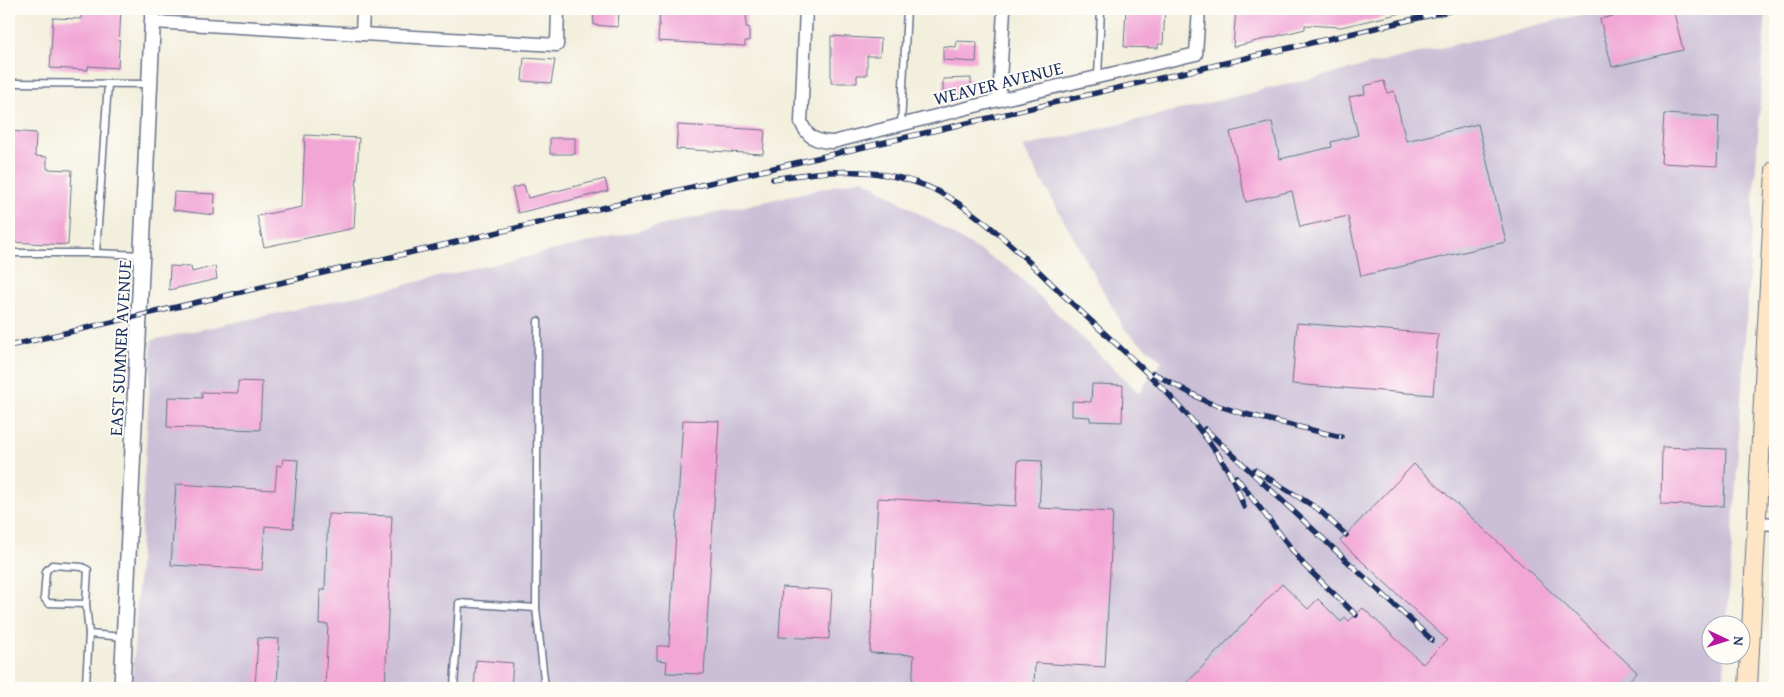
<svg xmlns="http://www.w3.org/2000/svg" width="1784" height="697" font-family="'Gentium Book Plus',serif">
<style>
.industrial{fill:#cabfd6}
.building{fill:#f2a6d6}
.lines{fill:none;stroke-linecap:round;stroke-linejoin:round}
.service-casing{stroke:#67728a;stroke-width:9}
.minor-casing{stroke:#67728a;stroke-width:15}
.tertiary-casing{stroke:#67728a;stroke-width:18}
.secondary-casing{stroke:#67728a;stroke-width:20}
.service{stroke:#fff;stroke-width:6}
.minor{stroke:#fff;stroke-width:12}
.tertiary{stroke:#fff;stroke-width:15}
.secondary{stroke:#fde5c5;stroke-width:18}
.rail-casing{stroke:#1b2f5e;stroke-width:5.5}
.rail{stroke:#fdfcf7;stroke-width:4;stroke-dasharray:11;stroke-linecap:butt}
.labels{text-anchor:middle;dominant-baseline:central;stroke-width:4;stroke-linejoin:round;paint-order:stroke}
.street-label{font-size:18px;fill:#1b2f5e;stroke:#fdfcf7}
</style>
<rect width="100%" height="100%" fill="#fdfcf7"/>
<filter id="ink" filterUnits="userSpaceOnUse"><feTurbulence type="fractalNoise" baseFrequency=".02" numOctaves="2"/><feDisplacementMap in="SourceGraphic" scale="10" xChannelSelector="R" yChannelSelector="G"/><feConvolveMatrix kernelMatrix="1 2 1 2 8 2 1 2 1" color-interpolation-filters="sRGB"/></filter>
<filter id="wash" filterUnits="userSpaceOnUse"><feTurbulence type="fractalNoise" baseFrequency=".0096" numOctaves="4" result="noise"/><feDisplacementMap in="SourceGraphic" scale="20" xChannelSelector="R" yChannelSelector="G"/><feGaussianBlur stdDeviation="1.12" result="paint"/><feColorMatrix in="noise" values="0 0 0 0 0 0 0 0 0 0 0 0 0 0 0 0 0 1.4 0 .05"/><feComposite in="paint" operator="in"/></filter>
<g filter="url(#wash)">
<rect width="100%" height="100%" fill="#f3efdd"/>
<path class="industrial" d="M1604,9h162l-39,615h-15v30l13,1 -2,33h-1591l20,-348 178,-38 533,-123 150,92 126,122 23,-32 -37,-31 -102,-183z"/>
<g id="blocks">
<g class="building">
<path d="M96,9h25l-3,59 -30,-2v4l-38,-2 3,-50 28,1v-9l15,1z"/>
<path d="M593,9h26l-1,18 -24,-2z"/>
<path d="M660,9h87l-1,18h3v14h-4v5l-87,-5z"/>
<path d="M1126,9l39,1 -2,34h-5v4l-34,-1z"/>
<path d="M1236,9h165l1,4 -61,14 -36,-2v4l-72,18z"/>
<path d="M1644,9h29l10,41 -71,17 -12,-48z"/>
<path d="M831,36l50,3 -1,17h-13v19h-10v8h-26z"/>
<path d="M957,41l20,1 -1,20 -33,-2v-14l13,1z"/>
<path d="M524,58l31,2 -4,23 -29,-2z"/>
<path d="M971,78v16h-28v-15z"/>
<path d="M1384,81l3,12 7,-2 12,50 72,-17 28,118 -145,34 -13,-60 -48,11 -8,-36 -46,11 -16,-70 42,-10 8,37 52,-12 -1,-5 27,-7 -9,-38 16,-3 -1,-8z"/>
<path d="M1664,114l55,3 -2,49 -56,-3z"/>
<path d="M678,125l87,5 -2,24 -87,-5z"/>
<path d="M9,131l27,2 -1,23 12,1v12l25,1 -4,75 -59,-3z"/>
<path d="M305,135l54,3 -5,90 -90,19 -7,-31 45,-9z"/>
<rect x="550" y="138" width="25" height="16"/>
<path d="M605,179l3,12 -90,22 -6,-25 12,-3 4,13z"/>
<path d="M174,192l41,2 -1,21 -41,-5z"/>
<path d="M170,266l21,1 1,5 23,-6 2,13 -48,11z"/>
<path d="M1297,323l141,11 -5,61 -141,-11z"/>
<path d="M238,381l24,1 -2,48 -93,-3 1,-30 34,1v-6l36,1z"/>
<path d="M1092,384l31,1 -1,37 -32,-1v-4l-18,-1v-15l19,1z"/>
<path d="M683,420l36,1 -15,253 -38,-1 1,-12 -10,-1v-14h12z"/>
<path d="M1662,447l64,2 -2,57 -63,-2z"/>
<path d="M283,459l15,1 -5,68 -28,-2 -3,44 -91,-5 5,-81 99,6 2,-25 5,1z"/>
<path d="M1018,460l24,1 -3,47 74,4 -8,155 -70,-4 -1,25h-122l2,-33 -44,-2 8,-155 138,8z"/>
<path d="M1414,464l223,208 -15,16h-440l100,-104 26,25 10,-10 23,23 4,-5 4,4 14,-13 60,56 24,-24 -107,-99z"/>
<path d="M328,514l64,2 -7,172h-60l3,-64h-9l1,-34h5z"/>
<path d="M782,587l50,3 -3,49 -50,-2z"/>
<path d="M258,638l21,1 -2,49h-22z"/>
<path d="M476,660l37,3 -2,25h-37z"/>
</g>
</g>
</g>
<g filter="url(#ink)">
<use href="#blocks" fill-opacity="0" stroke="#67728a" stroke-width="1"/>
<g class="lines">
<g class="service-casing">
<g id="service">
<path d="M1098,77l3,-68"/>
<path d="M9,83l140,1"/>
<path d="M108,84l-12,169 47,2"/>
<path d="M901,125l6,-116"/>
<path d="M9,253h87"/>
<path d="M86,604l-38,-1 -4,-5 2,-27 6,-6 30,2 6,3 -2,34 3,30 -3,49"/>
<path d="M536,608l2,-287"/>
<path d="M89,634l35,3"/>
<path d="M454,688l5,-85 77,5 9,80"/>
</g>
</g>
<g class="minor-casing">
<g id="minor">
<path d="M806,9l-5,113c6,15 15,20 32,20l166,-42 197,-46 3,-45"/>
<path d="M153,22l404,23 1,-36"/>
<path d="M362,34l1,-25"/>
<path d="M999,100l5,-91"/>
<path d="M1757,523l18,1"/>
</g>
</g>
<g class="tertiary-casing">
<path id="tertiary" d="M122,688l31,-679"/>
</g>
<g class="secondary-casing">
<path id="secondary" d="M1748,688l27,-518"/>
</g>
<use href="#service" class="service"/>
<use href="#minor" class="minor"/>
<use href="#tertiary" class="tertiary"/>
<use href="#secondary" class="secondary"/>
<g class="rail-casing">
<g id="rail">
<path d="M773,179c53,-9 102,-13 153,7 55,23 106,80 149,120 50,47 106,93 144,150 11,16 19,33 25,51"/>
<path d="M9,346l1448,-337"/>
<path d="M1153,373l54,29 34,11 100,24"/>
<path d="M1205,429l227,211"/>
<path d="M1255,470l63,39 28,26"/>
<path d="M1236,477l68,88 52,50"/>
</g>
</g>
<use href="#rail" class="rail"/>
</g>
</g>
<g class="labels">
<g class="street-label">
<text transform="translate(998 83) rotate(-14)">WEAVER AVENUE</text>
<text transform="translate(120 348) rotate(-87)">EAST SUMNER AVENUE</text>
</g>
</g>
<rect width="1784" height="697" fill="none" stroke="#fdfcf7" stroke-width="30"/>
<g transform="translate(1726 640) rotate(94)"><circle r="24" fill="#fdfcf7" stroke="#a3aaba"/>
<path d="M0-4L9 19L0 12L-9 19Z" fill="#b5179e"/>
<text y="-8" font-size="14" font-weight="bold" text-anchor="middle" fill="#1b2f5e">N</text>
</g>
</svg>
